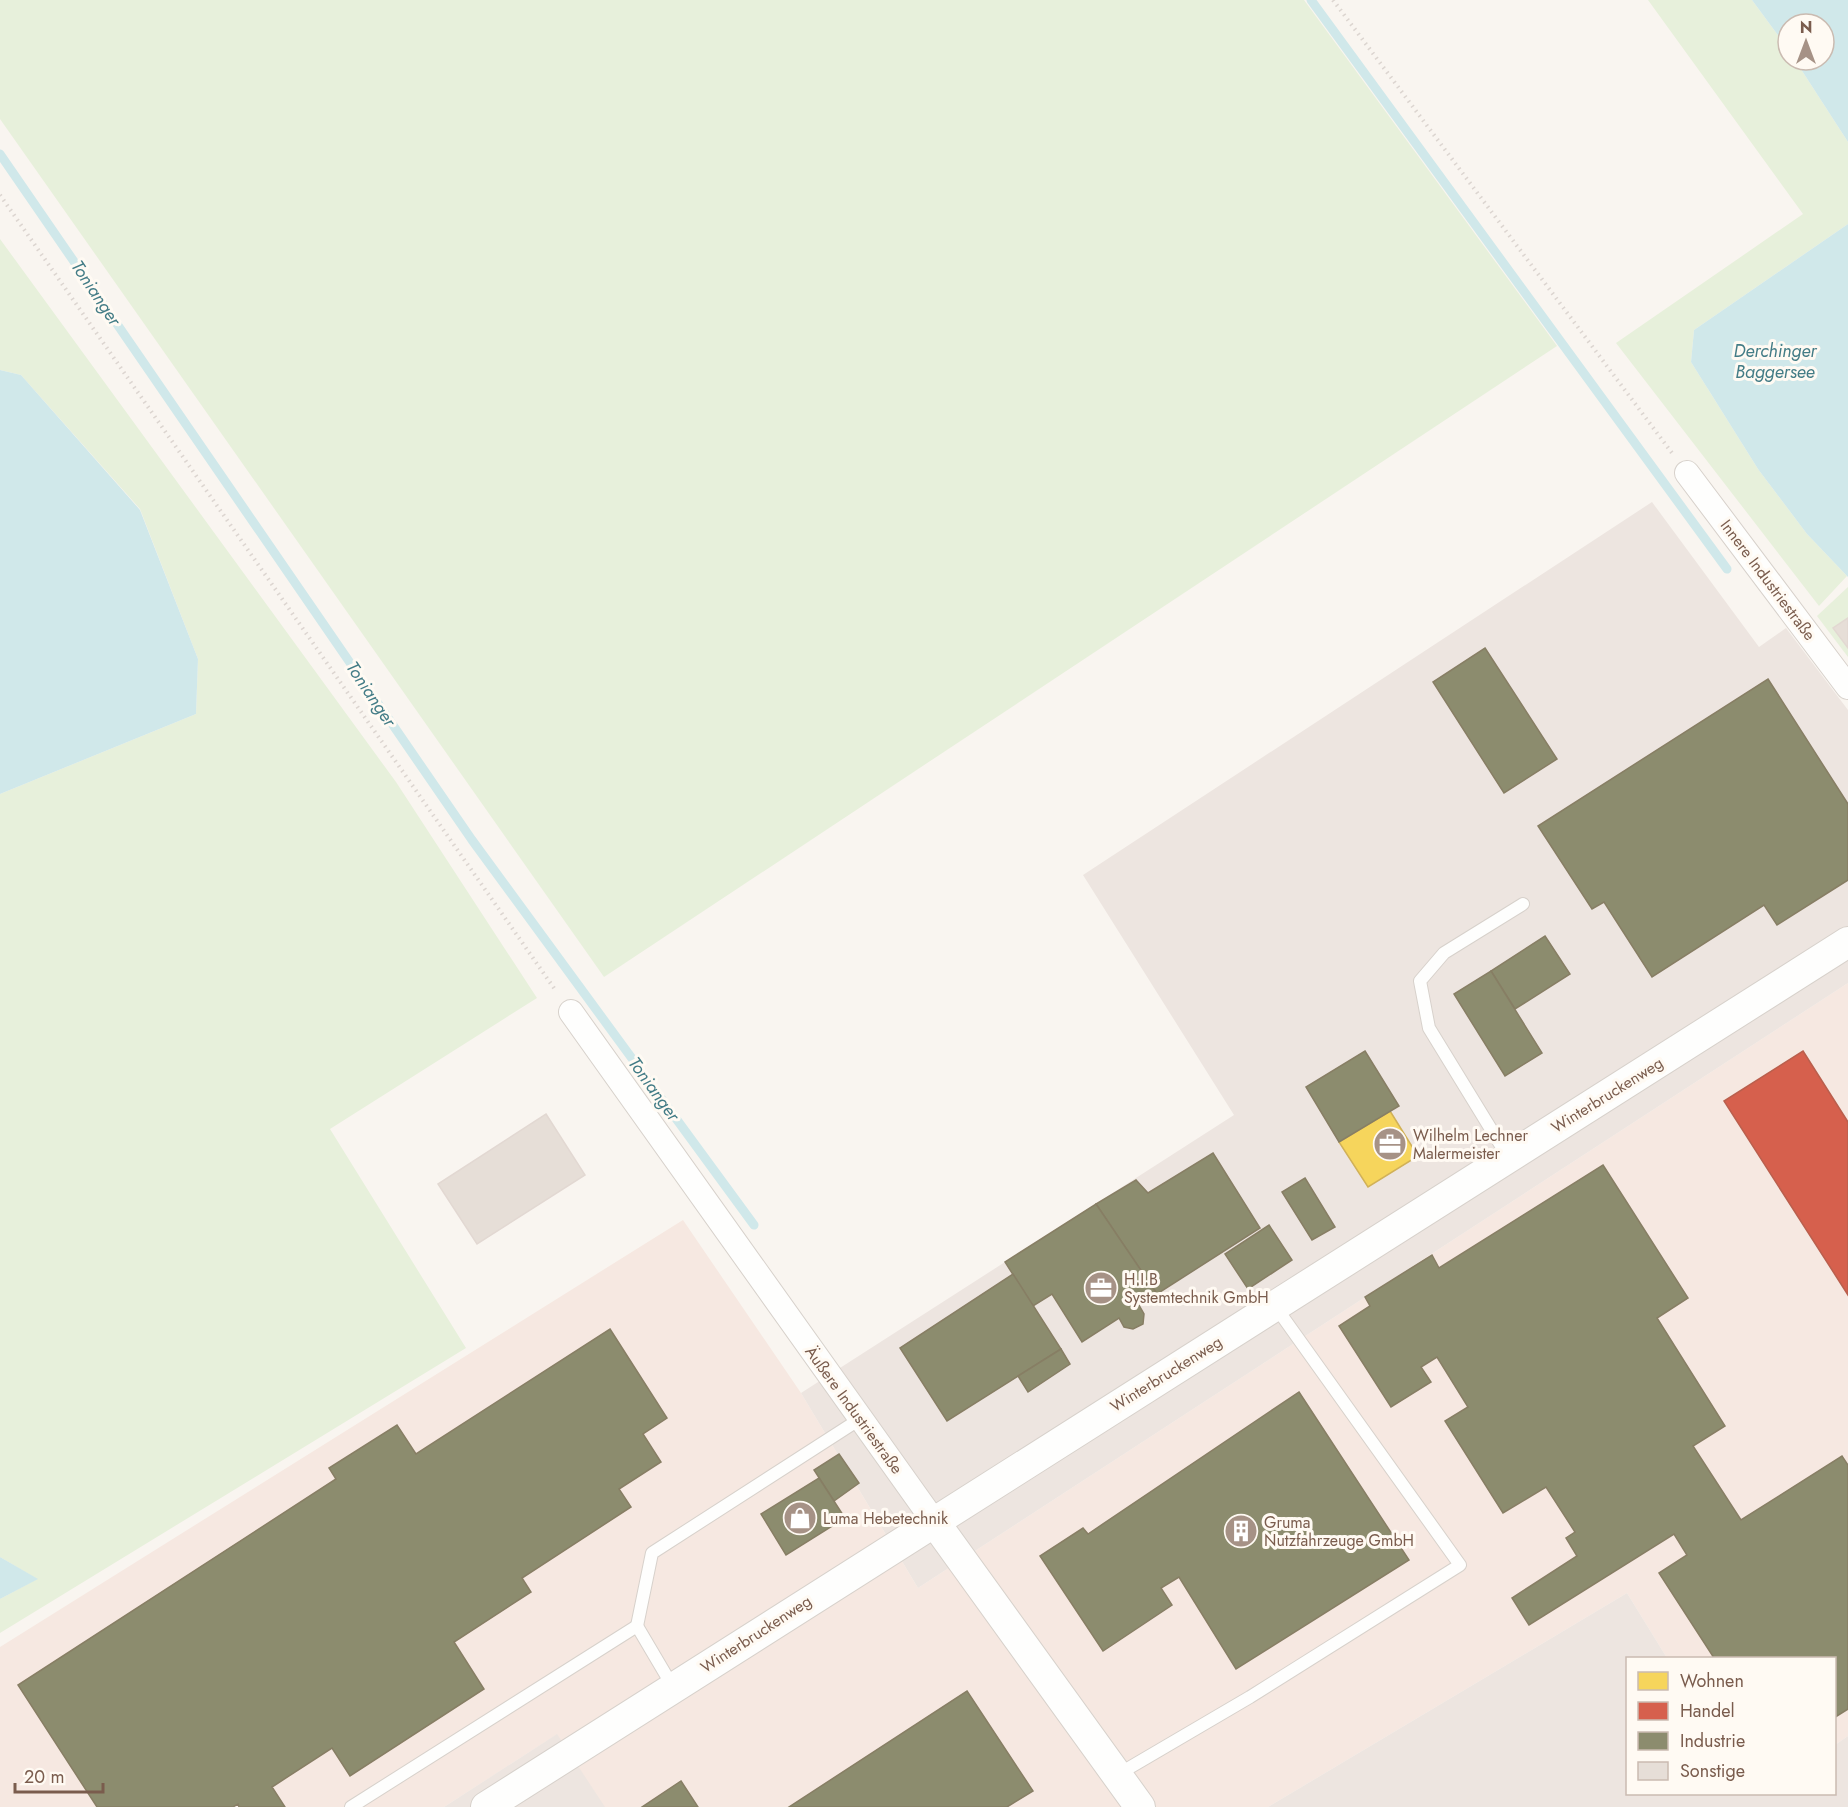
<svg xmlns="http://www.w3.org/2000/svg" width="1848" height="1807" font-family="Jost,sans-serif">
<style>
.commercial{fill:#f6e8e1}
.industrial{fill:#ede5e0}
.green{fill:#e7f0db}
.water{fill:#d0e8ea}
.homes{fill:#f6d55c;stroke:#d1b158;stroke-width:1.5}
.shops{fill:#d6604d;stroke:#ba5f4d;stroke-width:1.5}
.industry{fill:#8c8c6e;stroke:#877e64;stroke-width:1.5}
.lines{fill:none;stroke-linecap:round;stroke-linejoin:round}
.stream{stroke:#d0e8ea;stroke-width:9}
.building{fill:#e6ded7;stroke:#e2d8d2;stroke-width:1.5}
.service-casing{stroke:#d7d1cb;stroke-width:14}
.minor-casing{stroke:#d7d1cb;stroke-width:26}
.tertiary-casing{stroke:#d7d1cb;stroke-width:32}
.path{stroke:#dcd5d0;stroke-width:4;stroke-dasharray:1.5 4.5;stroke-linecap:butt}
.service{stroke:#fefefd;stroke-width:12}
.minor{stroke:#fefefd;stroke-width:24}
.tertiary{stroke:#fefefd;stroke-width:30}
.labels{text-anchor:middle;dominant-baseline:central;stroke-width:6;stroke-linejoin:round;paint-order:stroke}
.street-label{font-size:16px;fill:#7a5c4d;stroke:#fffaf3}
.poi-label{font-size:16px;fill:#7a5c4d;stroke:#fffaf3;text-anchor:start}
.water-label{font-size:18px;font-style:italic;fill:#437c86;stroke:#fffaf3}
</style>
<rect width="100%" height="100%" fill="#f9f5f0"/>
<path class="commercial" d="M1848,983v753l-13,9 -1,-87h-167l-40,-65 -359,214h-682l-30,-72 -112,72h-444v-160l683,-427 118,173 117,195z"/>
<g class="industrial">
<path d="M1652,502l107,145 27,-19 62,82v273l-930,605 -117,-195 433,-278 -151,-240z"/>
<path d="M1627,1593l40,65h-39v136h206l1,-49 13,-9v71h-580z"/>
<path d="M557,1734l48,73h-161z"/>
</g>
<g class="green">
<path d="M0,0h1304l253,346 -953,631 -604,-858z"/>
<path d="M1648,0h104l36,49v11h7l53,82v82l-154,106 -3,32 67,107 49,65 40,42 -28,30 -203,-263 187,-129z"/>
<path d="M0,239l396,543 141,216 -207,131 136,219 -466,285v-34l37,-20 -37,-22v-763l196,-80 2,-55 -58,-150 -119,-134 -21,-5z"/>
<path d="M1848,587v70l-31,-41z"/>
</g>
<g class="water">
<path d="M1752,0h96v142l-53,-82h29v-36h-36v25z"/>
<path d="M1848,224v353l-41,-43 -49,-65 -67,-107 3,-32z"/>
<path d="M0,370l21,5 119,135 58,149 -2,55 -196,80z"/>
<path d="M0,1557l38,22 -38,20z"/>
</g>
<path class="homes" d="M1390,1111l28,45 -50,31 -29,-45z"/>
<path class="shops" d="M1803,1051l45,71v173l-124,-194z"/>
<g class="industry">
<path d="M1485,648l72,111 -53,34 -71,-111z"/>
<path d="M1768,679l80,125v76l-71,45 -13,-20 -112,72 -48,-75 -12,7 -54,-83z"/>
<path d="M1545,936l25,38 -55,35 -24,-38z"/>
<path d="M1491,971l51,82 -37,23 -51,-82z"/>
<path d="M1365,1051l34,55 -60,36 -33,-55z"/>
<path d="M1213,1153l47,75 -103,66 -61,-90 40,-24 12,13z"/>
<path d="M1603,1165l85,133 -31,20 68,108 -32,20 48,74 101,-64 6,9v244l-14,9v-60h-120l-55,-85 28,-18 -13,-21 -145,91 -17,-27 65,-42 -11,-18 9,-6 -29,-45 -43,26 -58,-92 23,-14 -31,-50 -16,10 10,15 -40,25 -52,-81 31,-20 -5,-9 67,-42 7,13z"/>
<path d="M1305,1178l30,49 -23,13 -30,-48z"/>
<path d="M1096,1204l61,90 -18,11 5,9 -1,10 -10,5 -9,-2 -5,-9 -37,24 -30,-48 -19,12 -28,-44z"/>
<path d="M1269,1225l23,35 -44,29 -23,-35z"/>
<path d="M1013,1274l48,75 -114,72 -47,-73z"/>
<path d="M610,1329l57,89 -24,16 18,28 -42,27 12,18 -109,71 9,14 -77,50 30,47 -134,87 -18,-28 -60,39 13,20h-46l-1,-3 -5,3h-136l-79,-122 318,-206 -7,-11 68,-43 19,29z"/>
<path d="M1061,1349l9,15 -42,28 -10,-16z"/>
<path d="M1299,1392l110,168 -173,109 -57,-92 -18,11 11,17 -69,46 -63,-95 43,-28 5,6z"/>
<path d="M839,1454l20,29 -25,18 -20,-31z"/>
<path d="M819,1478l26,40 -59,37 -25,-41z"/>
<path d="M967,1691l66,100 -26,16h-218z"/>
<path d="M681,1781l17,26h-56z"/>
</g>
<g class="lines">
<g class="stream">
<path d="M1311,0l416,569"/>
<path d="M0,154l472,686 282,385"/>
</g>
</g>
<g class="building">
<path d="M1848,618v30l-15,-20z"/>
<path d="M546,1114l39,61 -108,69 -39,-60z"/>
</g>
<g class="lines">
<g class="service-casing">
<g id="service">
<path d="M1508,1157l-79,-129 -9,-47 24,-28 79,-49"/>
<path d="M637,1626l15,-73 208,-134"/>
<path d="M1117,1775l133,-78 210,-132 -185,-259"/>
<path d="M351,1807l286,-181 36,61"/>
</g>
</g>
<g class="minor-casing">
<g id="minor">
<path d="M1687,473l161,214"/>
<path d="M571,1012l362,508"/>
</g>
</g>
<g class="tertiary-casing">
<g id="tertiary">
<path d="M933,1520l207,287"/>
<path d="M486,1807l1362,-865"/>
</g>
</g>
<g class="path">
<path d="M1333,0l339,453"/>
<path d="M0,195l556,796"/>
</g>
<use href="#service" class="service"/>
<use href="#minor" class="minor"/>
<use href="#tertiary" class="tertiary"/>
</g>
<defs>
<g id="office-disc" transform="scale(1.725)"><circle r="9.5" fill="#a69286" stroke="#fffaf3"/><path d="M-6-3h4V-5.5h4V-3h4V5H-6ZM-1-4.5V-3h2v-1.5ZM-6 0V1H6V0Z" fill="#fff"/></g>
<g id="shop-disc" transform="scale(1.725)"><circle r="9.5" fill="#a69286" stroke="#fffaf3"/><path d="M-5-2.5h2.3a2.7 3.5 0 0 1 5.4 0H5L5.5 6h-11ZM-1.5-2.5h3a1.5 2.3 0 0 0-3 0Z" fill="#fff"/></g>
<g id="building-disc" transform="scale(1.725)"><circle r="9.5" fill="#a69286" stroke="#fffaf3"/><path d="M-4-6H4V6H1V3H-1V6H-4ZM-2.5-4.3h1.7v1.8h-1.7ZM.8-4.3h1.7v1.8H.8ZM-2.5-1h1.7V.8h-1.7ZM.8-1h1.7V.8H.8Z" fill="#fff"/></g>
</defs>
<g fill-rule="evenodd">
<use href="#office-disc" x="1390" y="1144"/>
<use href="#office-disc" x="1101" y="1288"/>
<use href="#shop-disc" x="800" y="1518"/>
<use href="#building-disc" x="1241" y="1531"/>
</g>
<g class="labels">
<g class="street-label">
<text transform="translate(1768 580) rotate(53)">Innere Industriestraße</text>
<text transform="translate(1607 1095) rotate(-32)">Winterbruckenweg</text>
<text transform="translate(1166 1374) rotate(-32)">Winterbruckenweg</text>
<text transform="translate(854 1410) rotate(54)">Äußere Industriestraße</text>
<text transform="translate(756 1634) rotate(-33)">Winterbruckenweg</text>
</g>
<g class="poi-label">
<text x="1413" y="1135">Wilhelm Lechner<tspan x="1413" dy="18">Malermeister</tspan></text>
<text x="1124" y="1279">H.I.B<tspan x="1124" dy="18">Systemtechnik GmbH</tspan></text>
<text x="823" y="1518">Luma Hebetechnik</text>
<text x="1264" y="1522">Gruma<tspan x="1264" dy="18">Nutzfahrzeuge GmbH</tspan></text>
</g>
<g class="water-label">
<text transform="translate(96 293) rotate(56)">Tonianger</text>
<text x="1775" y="351">Derchinger<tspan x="1775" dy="21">Baggersee</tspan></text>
<text transform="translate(371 694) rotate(56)">Tonianger</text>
<text transform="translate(654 1089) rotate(54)">Tonianger</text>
</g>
</g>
<rect x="1626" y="1657" width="210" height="138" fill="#fffaf3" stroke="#cabbb1" stroke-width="1.5"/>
<rect x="1638" y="1672" width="30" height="18" fill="#f6d55c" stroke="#cabbb1" stroke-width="1.5"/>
<text x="1680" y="1687" font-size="18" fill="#7a5c4d">Wohnen</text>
<rect x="1638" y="1702" width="30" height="18" fill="#d6604d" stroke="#cabbb1" stroke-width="1.5"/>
<text x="1680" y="1717" font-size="18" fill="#7a5c4d">Handel</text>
<rect x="1638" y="1732" width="30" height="18" fill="#8c8c6e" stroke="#cabbb1" stroke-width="1.5"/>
<text x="1680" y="1747" font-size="18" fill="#7a5c4d">Industrie</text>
<rect x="1638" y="1762" width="30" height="18" fill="#e6ded7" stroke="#cabbb1" stroke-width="1.5"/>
<text x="1680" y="1777" font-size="18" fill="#7a5c4d">Sonstige</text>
<g transform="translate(1806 42)"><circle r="28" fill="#fffaf3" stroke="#cabbb1" stroke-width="1.5"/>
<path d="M0-4.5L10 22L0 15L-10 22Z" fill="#a69286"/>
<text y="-9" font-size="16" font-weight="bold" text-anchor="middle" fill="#7a5c4d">N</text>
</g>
<path d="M15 1783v9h88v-9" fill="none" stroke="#7a5c4d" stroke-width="3"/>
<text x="24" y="1783" font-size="18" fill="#7a5c4d" stroke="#fffaf3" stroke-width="4.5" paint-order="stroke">20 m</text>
</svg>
